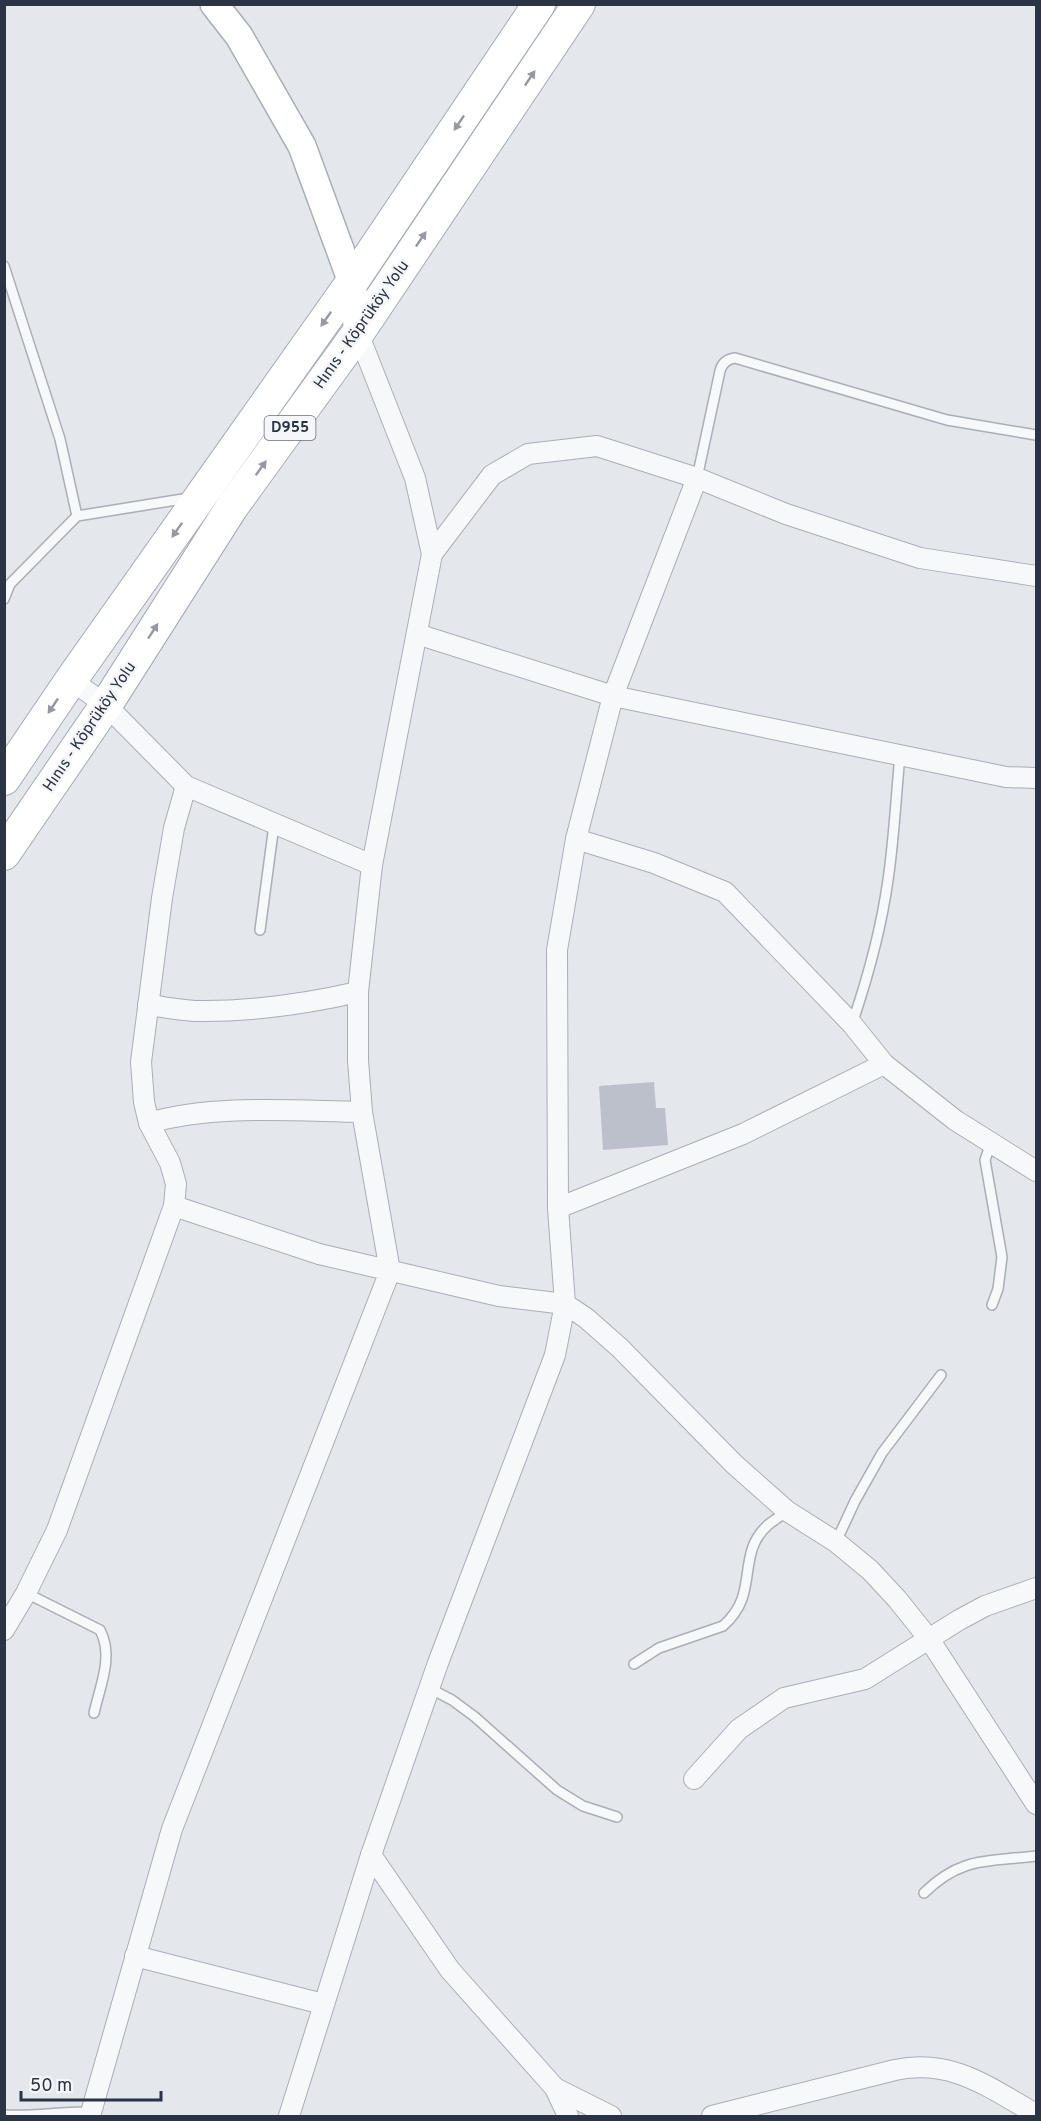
<svg xmlns="http://www.w3.org/2000/svg" width="1041" height="2121" font-family="Overpass,sans-serif">
<style>
.building{fill:#bbc0ca}
.lines{fill:none;stroke-linecap:round;stroke-linejoin:round}
.lane-casing{stroke:#a9aeb7;stroke-width:12}
.street-casing{stroke:#a9aeb7;stroke-width:22}
.secondary-casing{stroke:#a9aeb7;stroke-width:30}
.primary-casing{stroke:#a3abb8;stroke-width:34}
.lane{stroke:#f7f8fa;stroke-width:9}
.street{stroke:#f7f8fa;stroke-width:20}
.secondary{stroke:#fff;stroke-width:27}
.primary{stroke:#fff;stroke-width:32}
.oneway{fill:#959aa2}
.labels{text-anchor:middle;dominant-baseline:central;stroke-width:5;stroke-linejoin:round;paint-order:stroke}
.shield{fill:#f4f6f9;stroke:#676e7b;stroke-width:1.5}
.shield-label{font-size:15px;font-weight:bold;fill:#2b3445}
.street-label{font-size:16px;fill:#2b3445;stroke:#f4f6f9}
</style>
<rect width="100%" height="100%" fill="#e4e7ec"/>
<path class="building" d="M654,1082l2,26h9l3,37 -65,5 -4,-64z"/>
<g class="lines">
<g class="lane-casing">
<g id="lane">
<path d="M4,266l56,173 17,77"/>
<path d="M697,478l23,-107c2,-8 7,-12 15,-13l212,62 89,15"/>
<path d="M4,599l6,-15 67,-68 112,-18"/>
<path d="M260,930l14,-105"/>
<path d="M852,1024c16,-47 29,-94 36,-144 6,-41 8,-83 12,-125"/>
<path d="M991,1143l-6,17 17,97 -4,32 -6,16"/>
<path d="M836,1542l19,-41 27,-48 59,-78"/>
<path d="M26,1593l74,37c14,26 0,56 -6,83"/>
<path d="M634,1664l25,-16 64,-22c9,-8 15,-16 19,-27 9,-26 2,-53 26,-74 6,-5 13,-9 19,-14"/>
<path d="M429,1688l23,12 23,17 82,73 26,16 34,11"/>
<path d="M924,1893c37,-37 65,-31 112,-37"/>
<path d="M4,2115c30,2 58,-4 87,-3"/>
</g>
</g>
<g class="street-casing">
<g id="street">
<path d="M432,554l60,-79 36,-21 69,-8 100,32 89,36 134,44 116,18"/>
<path d="M417,634l196,62 393,81 30,1"/>
<path d="M71,680l35,25 80,81 186,79"/>
<path d="M576,839l78,24 71,29 127,132 32,40 71,56 81,51"/>
<path d="M148,1005c16,2 31,5 47,6 54,1 110,-7 163,-19"/>
<path d="M149,1123c66,-19 144,-12 213,-11"/>
<path d="M174,1206l145,48 180,42 66,8 21,14 34,30 114,116 53,47 49,31 34,28 27,29 32,40 107,165"/>
<path d="M558,1208l185,-74 141,-70"/>
<path d="M4,1630l22,-37 31,-63 117,-324 2,-22 -6,-21 -21,-40 -5,-21 -3,-40 21,-164 12,-70 12,-42"/>
<path d="M694,1779l45,-50 45,-31 81,-19 94,-59 26,-14 51,-18"/>
<path d="M371,1855l79,115 105,118 13,28"/>
<path d="M135,1956l188,48"/>
<path d="M555,2088l56,28"/>
<path d="M90,2116l82,-287 218,-558 -28,-159 -4,-52v-68l14,-127 60,-311 -17,-76 -57,-145"/>
<path d="M289,2116l82,-261 67,-192 117,-308 10,-51 -7,-96 -1,-258 19,-111 37,-143 84,-218"/>
<path d="M712,2116l183,-46c58,-12 94,18 141,44"/>
</g>
</g>
<g class="secondary-casing">
<path id="secondary" d="M214,4l25,32 63,110 50,136 6,51"/>
</g>
<g class="primary-casing">
<g id="primary">
<path d="M4,779l67,-99 281,-398 187,-278"/>
<path d="M4,854l102,-149 126,-198 126,-174 221,-329"/>
</g>
</g>
<use href="#lane" class="lane"/>
<use href="#street" class="street"/>
<use href="#secondary" class="secondary"/>
<use href="#primary" class="primary"/>
</g>
<defs><path id="oneway-solid" d="M-6-.8H1V-3.2L6.5 0L1 3.2V.8H-6Z" transform="scale(1.5)"/></defs>
<g class="oneway">
<use href="#oneway-solid" transform="translate(530 78) rotate(-56)"/>
<use href="#oneway-solid" transform="translate(459 123) rotate(124)"/>
<use href="#oneway-solid" transform="translate(421 239) rotate(-56)"/>
<use href="#oneway-solid" transform="translate(326 319) rotate(125)"/>
<use href="#oneway-solid" transform="translate(261 468) rotate(-54)"/>
<use href="#oneway-solid" transform="translate(177 530) rotate(125)"/>
<use href="#oneway-solid" transform="translate(153 631) rotate(-57)"/>
<use href="#oneway-solid" transform="translate(53 706) rotate(124)"/>
</g>
<g class="labels">
<rect class="shield" x="264.5" y="416" width="51" height="24" rx="4.5"/>
<g class="shield-label">
<text x="290" y="428">D955</text>
</g>
<g class="street-label">
<text transform="translate(362 325) rotate(-55)">Hınıs - Köprüköy Yolu</text>
<text transform="translate(90 727) rotate(-56)">Hınıs - Köprüköy Yolu</text>
</g>
</g>
<rect width="1041" height="2121" fill="none" stroke="#2b3445" stroke-width="12"/>
<path d="M21 2091v9h140v-9" fill="none" stroke="#2b3445" stroke-width="3"/>
<text x="30" y="2091" font-size="18" fill="#2b3445" stroke="#f4f6f9" stroke-width="4.5" paint-order="stroke">50 m</text>
</svg>
